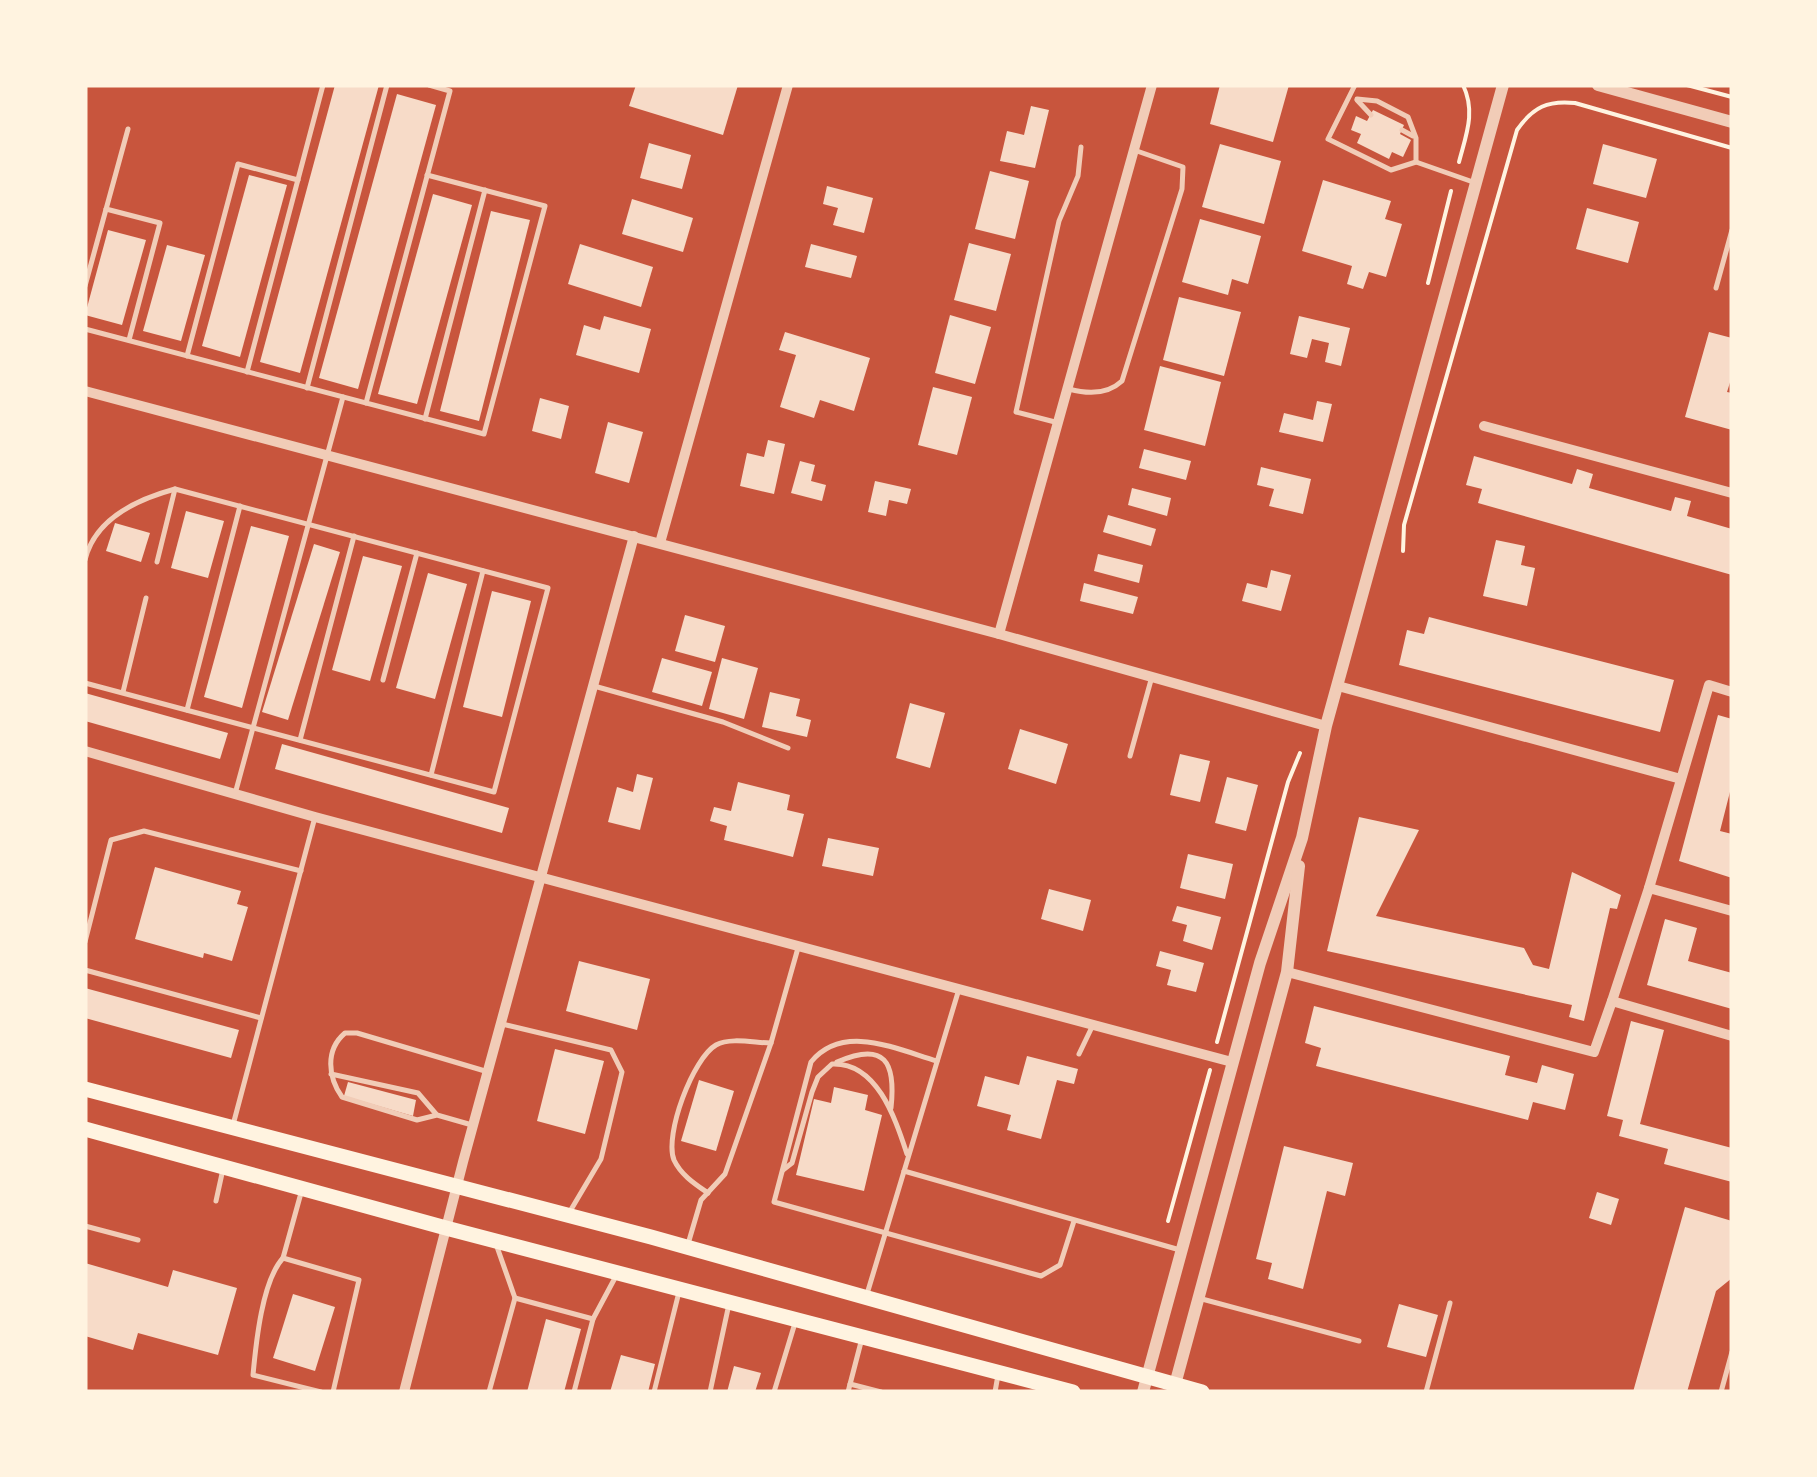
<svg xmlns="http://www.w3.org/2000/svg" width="1817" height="1477" font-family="Inter,sans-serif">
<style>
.building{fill:#f7dbc8}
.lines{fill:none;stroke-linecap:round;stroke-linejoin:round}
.path{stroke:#fff3e0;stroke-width:4}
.service{stroke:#f1ccb7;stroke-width:5}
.minor{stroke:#f1ccb7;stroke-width:10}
.tertiary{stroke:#f1ccb7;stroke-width:12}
.secondary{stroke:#fff3e0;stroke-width:15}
</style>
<rect width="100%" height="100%" fill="#c8553d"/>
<g class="building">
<path d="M335,85h44l-79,288 -40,-11z"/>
<path d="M636,85h102l-15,50 -94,-29z"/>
<path d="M1220,85h69l-16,57 -63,-18z"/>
<path d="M397,94l39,11 -78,284 -39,-11z"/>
<path d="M1031,106l18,4 -14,58 -35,-7 7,-30 17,4z"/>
<path d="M1373,110l31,15 -4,9 11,6 -8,17 -11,-5 -3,7 -32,-16 4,-9 -10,-4 5,-14 11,5z"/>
<path d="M649,143l42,12 -9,34 -42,-11z"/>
<path d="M1220,144l61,17 -17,63 -62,-17z"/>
<path d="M1603,144l54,15 -11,39 -53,-14z"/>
<path d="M990,171l39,10 -14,58 -40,-10z"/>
<path d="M249,175l38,10 -47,172 -38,-11z"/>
<path d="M1323,180l68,21 -6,18 17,5 -16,53 -17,-5 -6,17 -16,-5 5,-18 -50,-15z"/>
<path d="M827,186l46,12 -9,35 -31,-8 5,-17 -15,-4z"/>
<path d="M433,194l39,11 -55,199 -39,-10z"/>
<path d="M632,199l61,19 -10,34 -61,-18z"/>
<path d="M1587,208l52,14 -11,41 -52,-14z"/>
<path d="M491,211l39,9 -51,201 -39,-10z"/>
<path d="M1200,219l61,17 -13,48 -16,-5 -4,16 -46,-13z"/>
<path d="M108,230l38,10 -24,85 -37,-10z"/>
<path d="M969,243l42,11 -15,57 -42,-11z"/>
<path d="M580,244l73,23 -12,40 -73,-23z"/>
<path d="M811,244l46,12 -6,22 -46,-11z"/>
<path d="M167,245l38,10 -24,86 -38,-10z"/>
<path d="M1179,297l62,15 -17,64 -61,-16z"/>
<path d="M950,315l41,12 -16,57 -40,-11z"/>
<path d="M604,316l47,13 -12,44 -63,-18 8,-30 16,5z"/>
<path d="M1299,316l51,12 -9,38 -16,-4 4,-19 -17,-4 -5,19 -17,-4z"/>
<path d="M785,332l85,26 -16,53 -34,-11 -6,18 -34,-11 16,-52 -17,-5z"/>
<path d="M1709,332l23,6v38l-5,16 5,1v37l-47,-13z"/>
<path d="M1160,366l61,16 -16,64 -61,-16z"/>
<path d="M933,387l39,10 -15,58 -39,-10z"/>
<path d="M540,398l29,8 -8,33 -29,-8z"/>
<path d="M1317,401l15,3 -9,38 -44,-10 5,-19 29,7z"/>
<path d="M608,422l35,10 -14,51 -34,-10z"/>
<path d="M768,440l17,4 -11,50 -34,-8 7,-33 17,4z"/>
<path d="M1144,449l47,12 -5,19 -47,-12z"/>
<path d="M1474,456l98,28 5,-15 16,5 -4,14 82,23 4,-14 16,4 -4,15 45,13v46l-254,-72 4,-14 -16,-4z"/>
<path d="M800,461l15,4 -4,16 15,4 -4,16 -31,-8z"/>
<path d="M1261,467l50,12 -8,35 -34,-8 5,-17 -17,-4z"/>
<path d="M875,481l36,8 -4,15 -18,-4 -3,16 -18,-4z"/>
<path d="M1132,488l39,10 -4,18 -39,-11z"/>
<path d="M186,511l38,10 -16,57 -37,-10z"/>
<path d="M1108,515l48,14 -5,17 -48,-14z"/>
<path d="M115,523l35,10 -9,29 -35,-11z"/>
<path d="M251,526l38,10 -47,172 -38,-11z"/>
<path d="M1496,540l29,6 -4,19 14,3 -8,38 -44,-10z"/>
<path d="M314,544l26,8 -52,168 -26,-8z"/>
<path d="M1098,554l45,11 -4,18 -45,-12z"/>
<path d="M363,556l39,10 -32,115 -38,-11z"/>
<path d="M1271,570l20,5 -10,36 -39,-10 5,-18 20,5z"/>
<path d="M428,573l39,11 -32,115 -39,-11z"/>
<path d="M1084,583l54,14 -5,17 -53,-13z"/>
<path d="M492,591l39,10 -29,116 -39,-10z"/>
<path d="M685,615l40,11 -10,36 -40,-11z"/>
<path d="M1429,617l245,63 -14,52 -261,-67 8,-35 17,4z"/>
<path d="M662,658l50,14 -10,34 -50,-14z"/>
<path d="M722,658l36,10 -14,51 -35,-10z"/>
<path d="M770,692l30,7 -4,17 15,4 -4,17 -45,-10z"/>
<path d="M85,693l143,40 -8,26 -135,-38z"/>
<path d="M910,703l35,10 -15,55 -34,-10z"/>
<path d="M1718,715l14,4v65l-12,47 12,3v44l-53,-17z"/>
<path d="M1020,729l48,15 -12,40 -48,-15z"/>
<path d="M282,744l227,64 -7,25 -227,-64z"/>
<path d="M1180,754l30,7 -10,41 -30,-7z"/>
<path d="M637,774l16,4 -13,52 -32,-8 9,-35 16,5z"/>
<path d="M1227,777l31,8 -12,46 -31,-8z"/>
<path d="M738,782l52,13 -3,15 17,4 -11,43 -69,-17 3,-14 -17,-5 4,-14 17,4z"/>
<path d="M1359,817l60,13 -43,86 148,32 9,17 16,4 23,-97 49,23 -4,14 -7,-1 -26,113 -15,-4 3,-12 -245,-54z"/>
<path d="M828,838l51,10 -6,28 -51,-10z"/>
<path d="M1188,854l45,10 -8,35 -45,-11z"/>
<path d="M155,867l86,24 -4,13 11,3 -16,54 -28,-8 -1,5 -68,-19z"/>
<path d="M1049,889l42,11 -8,31 -42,-12z"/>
<path d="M1177,906l44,11 -9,33 -29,-9 4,-16 -15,-4z"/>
<path d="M1665,919l32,9 -9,33 44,12v36l-85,-24z"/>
<path d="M1160,951l44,12 -8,29 -29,-7 4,-15 -15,-4z"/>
<path d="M579,961l71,18 -13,51 -71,-19z"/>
<path d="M85,988l154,42 -8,28 -146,-40z"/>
<path d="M1314,1006l196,50 -5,19 32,8 5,-18 32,9 -9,36 -32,-8 -5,18 -212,-54 5,-18 -16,-5z"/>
<path d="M1631,1021l33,9 -24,94 92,24v34l-68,-18 4,-15 -49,-13 4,-16 -16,-4z"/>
<path d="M555,1049l49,12 -19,73 -48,-13z"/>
<path d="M1027,1056l51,13 -4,15 -17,-4 -16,59 -34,-9 4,-15 -34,-9 8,-30 34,9z"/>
<path d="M699,1080l35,11 -18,60 -35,-10z"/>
<path d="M348,1082l68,18 -3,16 -69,-20z"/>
<path d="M834,1087l34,8 -3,15 17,5 -18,76 -68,-16 18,-76 17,4z"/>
<path d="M1284,1146l69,17 -8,33 -18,-5 -24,98 -35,-10 4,-16 -16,-4z"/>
<path d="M1597,1192l22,7 -8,26 -22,-7z"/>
<path d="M1685,1207l47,14v57l-16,13 -29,101h-54z"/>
<path d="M85,1263l83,24 5,-17 64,18 -19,67 -80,-22 -5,17 -48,-14z"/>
<path d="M293,1294l42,13 -20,64 -42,-13z"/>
<path d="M1399,1304l39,11 -12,42 -39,-10z"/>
<path d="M546,1319l35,10 -17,63h-37z"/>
<path d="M621,1355l34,9 -7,28h-38z"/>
<path d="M734,1366l27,7 -6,19h-28z"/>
</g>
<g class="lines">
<g class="path">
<path d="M1687,85l45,12"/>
<path d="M1459,162c7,-27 17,-50 4,-77"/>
<path d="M1428,283l23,-92"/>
<path d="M1403,551l1,-26 113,-395c16,-23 31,-30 58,-27l157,45"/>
<path d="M1217,1042l71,-260 12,-29"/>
<path d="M1168,1221l42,-151"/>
</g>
<g class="service">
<path d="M1355,85l-27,54 63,31 25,-8 57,20"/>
<path d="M1357,99l20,2 31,16 8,21v24"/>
<path d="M1357,100l14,15"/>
<path d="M1402,130l11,6"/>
<path d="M106,209l54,14 -31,117"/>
<path d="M85,286l43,-157"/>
<path d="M1716,288l16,-58"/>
<path d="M85,329l399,105 61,-228 -118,-31"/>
<path d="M187,356l51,-192 60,16"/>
<path d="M247,372l76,-287"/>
<path d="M307,388l80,-303"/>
<path d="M1069,389c18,5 38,6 53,-8l60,-192 1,-22 -49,-17"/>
<path d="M366,403l84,-312 -21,-6"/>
<path d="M425,419l60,-229"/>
<path d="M1055,422l-39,-10 43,-191 19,-45 3,-29"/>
<path d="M85,560c10,-42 53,-61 90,-71l373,99 -54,204 -409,-109"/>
<path d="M157,562l18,-73"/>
<path d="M383,680l34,-127"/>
<path d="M594,686l129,36 65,26"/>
<path d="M123,692l23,-94"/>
<path d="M187,710l53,-204"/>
<path d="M300,740l54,-204"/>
<path d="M1130,756l21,-76"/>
<path d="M431,775l52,-204"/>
<path d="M235,794l108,-397"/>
<path d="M85,942l26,-102 33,-9 157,40"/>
<path d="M85,970l176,48"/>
<path d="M502,1024l109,26 11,22 -21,87 -32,54"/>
<path d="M1079,1054l13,-27"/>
<path d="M937,1061c-41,-12 -94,-38 -126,1l-37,140 267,74 19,-11 14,-44"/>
<path d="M837,1062c48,-21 59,0 54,46"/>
<path d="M331,1074l87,19 18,21"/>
<path d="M233,1125l82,-308"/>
<path d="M472,1125l-35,-10 -20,5 -75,-23c-14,-20 -17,-47 3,-64h12l128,38"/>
<path d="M783,1170l9,-7 20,-71 6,-15 14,-13c45,-2 63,54 75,90"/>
<path d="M904,1171l276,79"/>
<path d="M708,1193c-13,-9 -27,-18 -34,-33 -10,-25 19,-102 42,-115 15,-8 39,-2 55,-2"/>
<path d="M216,1201l7,-32"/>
<path d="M85,1226l53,14"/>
<path d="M688,1244l13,-44 24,-26 46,-131 27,-95"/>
<path d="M283,1258l18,-65"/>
<path d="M867,1294l92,-305"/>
<path d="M515,1298l78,21"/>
<path d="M1202,1299l157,42"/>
<path d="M850,1384l31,8"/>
<path d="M321,1392l-68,-17c3,-32 9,-94 30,-117l76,22 -26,112"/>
<path d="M489,1392l26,-94 -19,-54"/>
<path d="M574,1392l19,-73 23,-43"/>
<path d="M654,1392l25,-100"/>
<path d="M710,1392l19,-88"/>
<path d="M774,1392l21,-69"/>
<path d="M848,1392l13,-50"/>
<path d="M995,1392l3,-17"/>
<path d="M1426,1392l24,-89"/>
<path d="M1721,1392l11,-40"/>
</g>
<g class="minor">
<path d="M85,391l914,243 327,92"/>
<path d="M1484,426l248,67"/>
<path d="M660,543l128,-458"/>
<path d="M999,634l153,-549"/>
<path d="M1338,686l343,93"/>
<path d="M85,751l230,66 917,245"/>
<path d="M1649,888l60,-203 23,7"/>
<path d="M1732,911l-83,-23 -37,113 120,35"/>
<path d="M1287,972l307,80 18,-51"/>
<path d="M404,1392l59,-230 171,-626"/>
</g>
<g class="tertiary">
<path d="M1598,85l134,37"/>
<path d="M1143,1392l117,-429 42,-125 24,-112 177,-641"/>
<path d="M1173,1392l114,-420 12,-106"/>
</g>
<g class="secondary">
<path d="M85,1089l566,148 551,155"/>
<path d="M85,1129l361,99 627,164"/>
</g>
</g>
<rect width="1817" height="1477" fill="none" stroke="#fff3e0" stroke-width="175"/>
</svg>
